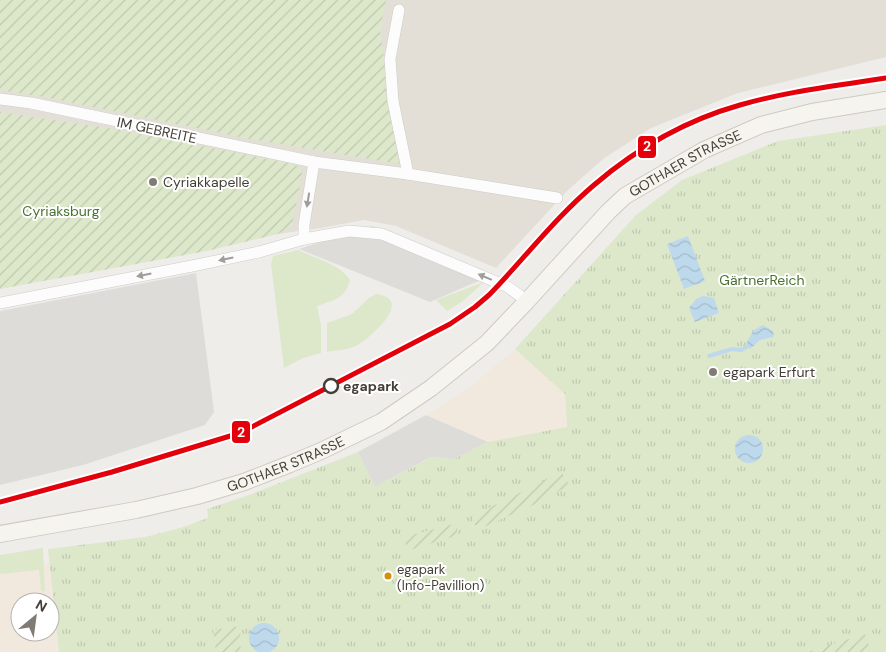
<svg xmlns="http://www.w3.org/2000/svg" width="886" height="652" font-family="'DM Sans',sans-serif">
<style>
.residential{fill:#e3dfd7}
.commercial{fill:#f1e9dd;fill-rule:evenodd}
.grass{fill:#dde8cb}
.park{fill:url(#park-tufts)}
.garden{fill:url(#garden-furrows)}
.parking{fill:#dedcd9}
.water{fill:url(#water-waves)}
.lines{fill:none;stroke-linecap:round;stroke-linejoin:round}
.stream{stroke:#bdd9eb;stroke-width:4}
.street-casing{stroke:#cdcbc7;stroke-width:12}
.secondary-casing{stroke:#cecac1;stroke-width:18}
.street{stroke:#fdfcfc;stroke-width:11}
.secondary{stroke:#f5f4ef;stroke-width:16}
.tram-1-casing{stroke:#fff;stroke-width:9}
.tram-1{stroke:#e3000b;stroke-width:5}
.oneway{fill:#a09e99}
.poi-dot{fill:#807c75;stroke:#fff;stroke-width:2}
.stop-dot{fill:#fff;stroke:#443f36;stroke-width:2.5}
.bus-dot{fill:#d3910b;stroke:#fff;stroke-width:2}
.labels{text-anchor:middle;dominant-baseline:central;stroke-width:4;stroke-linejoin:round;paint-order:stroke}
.bus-label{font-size:13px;fill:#443f36;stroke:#fff;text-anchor:start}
.street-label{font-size:14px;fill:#443f36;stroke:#fff}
.poi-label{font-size:14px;fill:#443f36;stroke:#fff;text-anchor:start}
.park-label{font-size:14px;fill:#49722e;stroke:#fff}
.stop-label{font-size:14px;font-weight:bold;fill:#443f36;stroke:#fff;text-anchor:start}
.line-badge{stroke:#fff;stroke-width:2}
.badge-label{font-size:14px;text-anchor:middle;font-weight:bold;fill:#fff}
</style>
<defs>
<pattern id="park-tufts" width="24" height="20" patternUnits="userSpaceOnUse" patternTransform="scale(1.25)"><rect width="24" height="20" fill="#dde8cb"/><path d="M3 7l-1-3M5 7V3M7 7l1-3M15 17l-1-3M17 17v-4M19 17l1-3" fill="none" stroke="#bfc8af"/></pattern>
<pattern id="garden-furrows" width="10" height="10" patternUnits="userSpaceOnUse" patternTransform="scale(1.25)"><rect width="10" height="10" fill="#dde8cb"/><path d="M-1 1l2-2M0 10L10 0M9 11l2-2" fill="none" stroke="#bfc8af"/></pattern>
<pattern id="water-waves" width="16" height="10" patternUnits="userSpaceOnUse" patternTransform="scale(1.25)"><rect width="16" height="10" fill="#bdd9eb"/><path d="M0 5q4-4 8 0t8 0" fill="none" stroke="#a4bbca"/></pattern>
</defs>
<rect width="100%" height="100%" fill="#efedea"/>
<path class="residential" d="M0,0h886v57l-148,36 -87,35 -48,31 -35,31 -72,78 -100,-42 -32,-6 -43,8 -58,8 -263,53z"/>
<g class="commercial">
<path d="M515,349l50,45 2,33 -79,15 -62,-27 43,-28z"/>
<path d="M50,563l9,89h-59v-82zM20,602h30v30h-30z"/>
</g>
<g class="grass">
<path d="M298,250c16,8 42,14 52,30 -5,19 -16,20 -33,26l4,19v28l-18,5 -19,10 -13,-104 2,-8z"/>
<path d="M484,282l-21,19 -16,10 -11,-11z"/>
<path d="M376,294c39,5 -4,42 -18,51 -9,5 -21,5 -31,7v-29l25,-9 17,-16z"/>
<path d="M43,548l2,44 -4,-2 -2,-20 -39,4v-19z"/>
</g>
<path class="park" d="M886,125v527h-827l-11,-103 97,-12 35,-9 28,-10 -1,-9 42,-14 109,-43 17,35 57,-30 22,2 34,-17 79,-15 -2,-33 -50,-45 121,-134 46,-35 96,-39z"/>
<g class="garden">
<path d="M0,0h386l-6,31 19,133 -154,-26 -200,-41 -45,-7z"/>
<path d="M0,112l114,17 180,35 7,5 1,4 -10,53 -14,8 -71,17 -207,38z"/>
<path d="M561,471l8,14 -27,16 -65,29 -5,-14 62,-30z"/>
<path d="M454,524l4,11 -51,16 -3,-14z"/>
<path d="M242,626l-3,16 3,10h-26l-3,-22z"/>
<path d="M865,634l6,18h-63z"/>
</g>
<g class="parking">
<path d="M372,226l120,49 -62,27 -131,-53z"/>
<path d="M196,273l18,139 -9,13 -122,40 -83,20v-174z"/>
<path d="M426,415l62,27 -34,17 -23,-2 -56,30 -17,-35z"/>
</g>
<g class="water">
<path d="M688,236l17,45 -21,8 -17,-45z"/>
<path d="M703,296l11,2 5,15 -24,9 -6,-14 7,-9z"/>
<path d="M763,325l10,6 1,4 -1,2 -13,3 -10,9 -4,-5 7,-13z"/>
<circle cx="749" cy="449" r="14"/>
<circle cx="264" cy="638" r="15"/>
</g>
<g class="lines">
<path class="stream" d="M709,356l23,-7 9,1 7,-4"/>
<g class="street-casing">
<g id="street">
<path d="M399,10l-9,49 3,42 15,73"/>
<path d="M0,99l31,4 283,59 94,12 149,24"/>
<path d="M304,239v-14l10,-63"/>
<path d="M0,303l192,-37 67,-14 45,-13 45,-8 33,3 126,53 19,14"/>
</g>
</g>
<g class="secondary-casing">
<g id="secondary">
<path id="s1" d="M0,534l136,-24 61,-14 47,-14 46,-18 31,-13 60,-29 50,-34 56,-45 40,-42 81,-89 17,-16 79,-46 57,-25 51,-13 74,-12"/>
</g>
</g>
<use href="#street" class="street"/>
<use href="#secondary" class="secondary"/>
<g class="tram-1-casing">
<path id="tram-1" d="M0,502l112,-30 128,-39 210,-109 25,-17 14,-12c35,-36 66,-77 105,-110 42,-36 93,-65 146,-80 48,-14 97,-19 146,-27"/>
</g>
<use href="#tram-1" class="tram-1"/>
</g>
<defs><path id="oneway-solid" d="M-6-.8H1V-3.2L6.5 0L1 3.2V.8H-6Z" transform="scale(1.25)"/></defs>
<g class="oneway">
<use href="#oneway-solid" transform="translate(308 200) rotate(99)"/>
<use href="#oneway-solid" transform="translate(226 259) rotate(168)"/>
<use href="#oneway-solid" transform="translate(144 275) rotate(169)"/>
<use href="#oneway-solid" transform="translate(485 277) rotate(-157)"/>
</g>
<g class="poi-dot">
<circle cx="153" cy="182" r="5"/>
<circle cx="713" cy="372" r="5"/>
</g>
<circle class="stop-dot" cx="331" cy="386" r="7"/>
<circle class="bus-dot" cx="388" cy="576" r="4.5"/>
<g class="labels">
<g class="bus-label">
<text x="397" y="569">egapark<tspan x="397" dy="16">(Info-Pavillion)</tspan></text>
</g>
<g class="street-label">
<text transform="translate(157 130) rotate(12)">IM GEBREITE</text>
<text stroke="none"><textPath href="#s1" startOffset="802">GOTHAER STRASSE</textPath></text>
<text stroke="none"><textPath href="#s1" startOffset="295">GOTHAER STRASSE</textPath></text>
</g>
<g class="poi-label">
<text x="163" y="182">Cyriakkapelle</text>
<text x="723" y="372">egapark Erfurt</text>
</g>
<g class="park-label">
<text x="61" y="211">Cyriaksburg</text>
<text x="762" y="280">GärtnerReich</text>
</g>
<g class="stop-label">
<text x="343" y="386">egapark</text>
</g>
</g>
<g class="line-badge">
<rect x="637" y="135" width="20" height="24" rx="5" fill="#e3000b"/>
<rect x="231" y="420" width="20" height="24" rx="5" fill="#e3000b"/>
</g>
<g class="badge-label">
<text x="647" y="151">2</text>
<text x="241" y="437">2</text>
</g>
<g transform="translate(35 617) rotate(29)"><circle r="24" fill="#ffffff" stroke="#b4b2af"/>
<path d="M0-4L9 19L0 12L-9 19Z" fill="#807c75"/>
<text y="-8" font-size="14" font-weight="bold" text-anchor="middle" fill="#443f36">N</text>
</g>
</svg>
